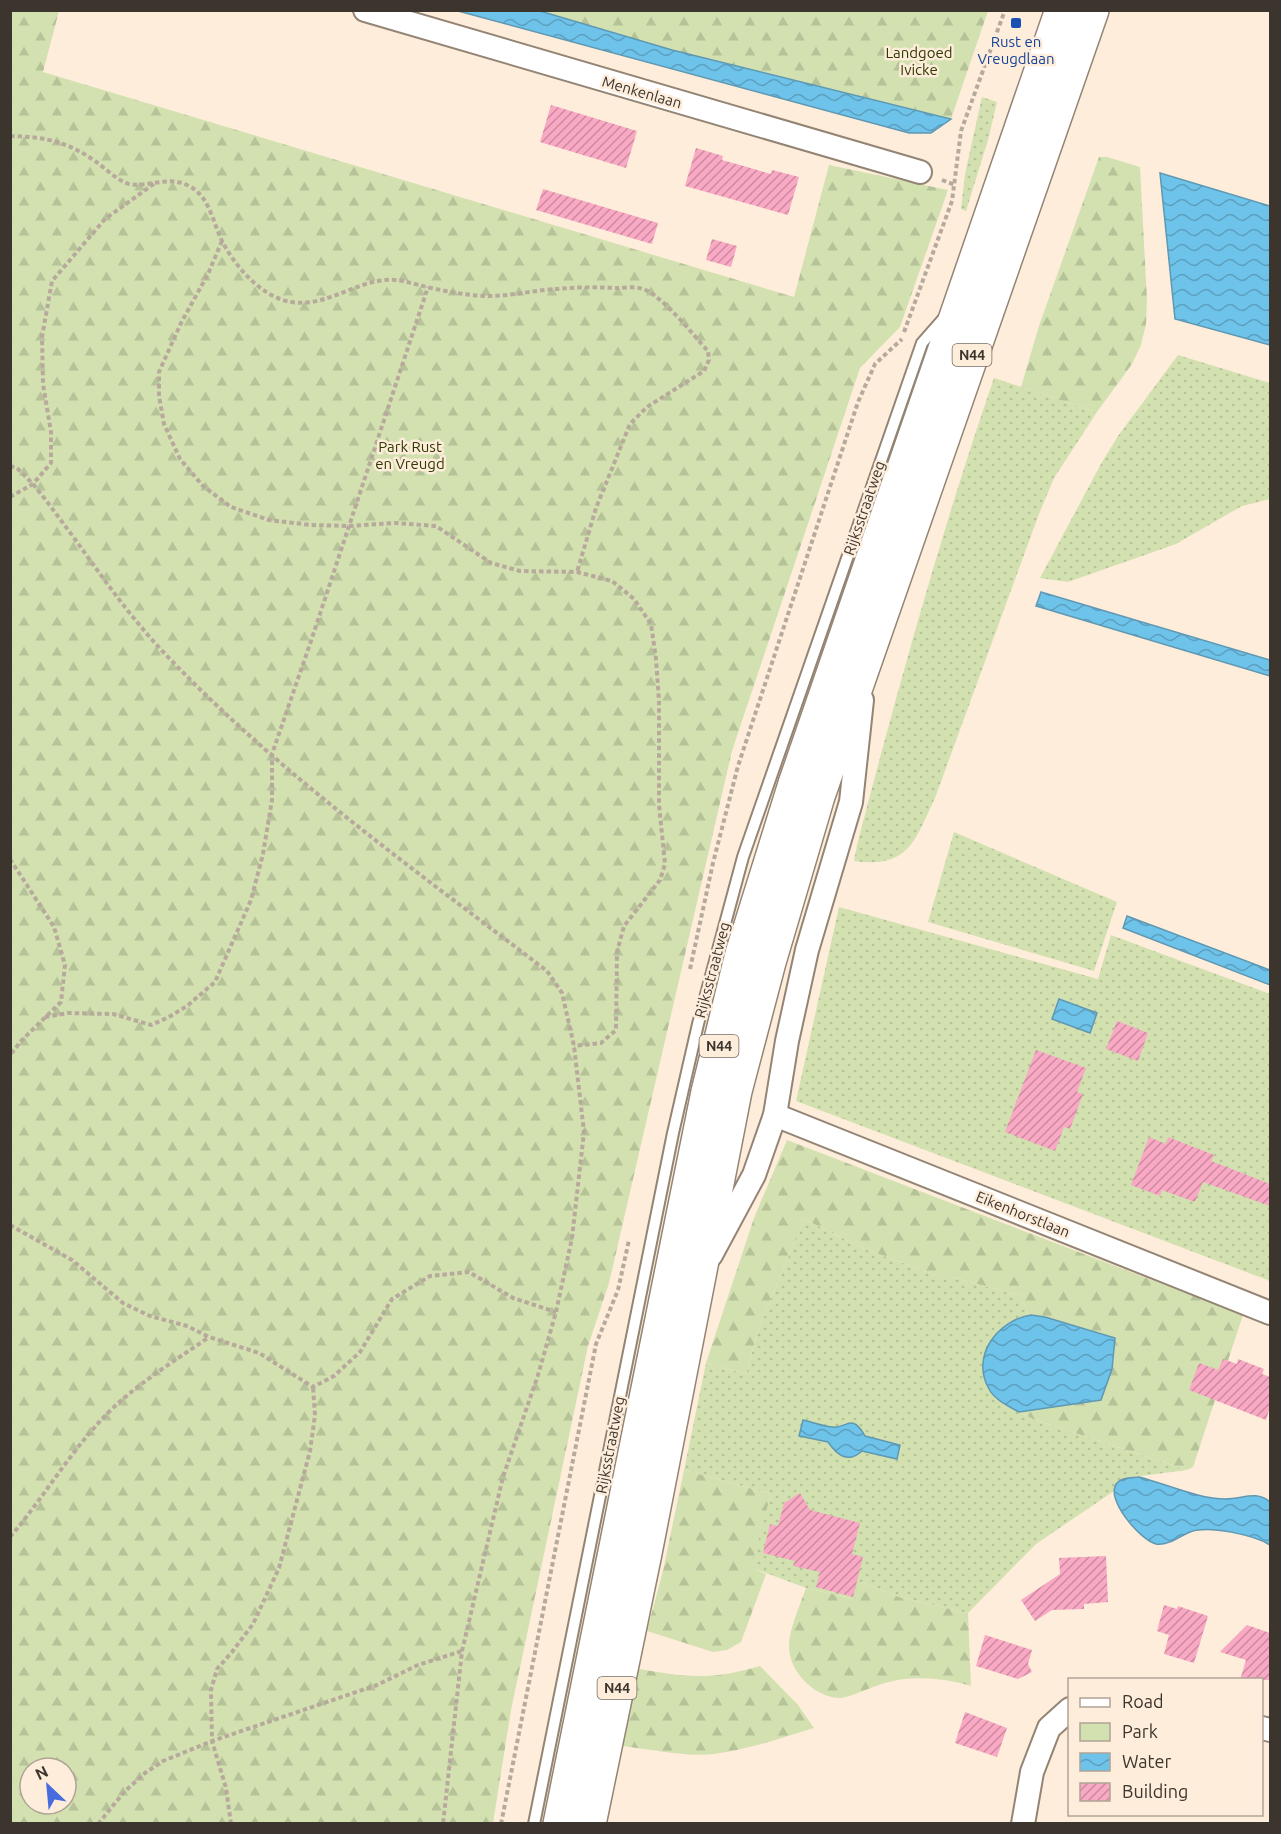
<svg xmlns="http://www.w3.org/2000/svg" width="1281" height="1834" font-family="Ubuntu,sans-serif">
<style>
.green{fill:url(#green-dots);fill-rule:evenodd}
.forest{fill:url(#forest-firs);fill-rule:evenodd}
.water{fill:url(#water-waves);stroke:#5f98b2;stroke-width:1.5}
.building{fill:url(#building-hatch)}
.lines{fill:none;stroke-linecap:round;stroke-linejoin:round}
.lane-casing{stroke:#938474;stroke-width:14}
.street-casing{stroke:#938474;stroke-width:26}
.primary-casing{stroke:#938474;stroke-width:36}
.path{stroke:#b7aa9c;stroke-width:4;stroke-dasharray:4.5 3;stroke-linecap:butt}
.lane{stroke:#fff;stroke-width:10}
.street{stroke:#fff;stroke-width:22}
.primary{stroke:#fff;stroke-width:33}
.transit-dot{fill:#1a4fb4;stroke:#feeddb;stroke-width:2}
.labels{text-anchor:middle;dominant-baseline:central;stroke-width:5;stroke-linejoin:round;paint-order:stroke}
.shield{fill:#feeddb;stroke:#766c62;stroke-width:1.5}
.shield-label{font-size:14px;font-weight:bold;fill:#3b352e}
.transit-label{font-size:15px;fill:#164399;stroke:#feeddb}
.park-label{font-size:15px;fill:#2f3a00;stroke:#feeddb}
.street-label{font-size:15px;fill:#3b352e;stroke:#feeddb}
</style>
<defs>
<pattern id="green-dots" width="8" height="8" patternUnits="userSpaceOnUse" patternTransform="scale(1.5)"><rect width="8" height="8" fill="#d3e1b0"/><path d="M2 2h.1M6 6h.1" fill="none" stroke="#b6c298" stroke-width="1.8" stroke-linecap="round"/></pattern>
<pattern id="forest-firs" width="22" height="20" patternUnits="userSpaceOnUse" patternTransform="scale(1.5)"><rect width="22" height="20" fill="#d3e1b0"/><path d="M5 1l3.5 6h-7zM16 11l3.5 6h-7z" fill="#b6c298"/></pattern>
<pattern id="water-waves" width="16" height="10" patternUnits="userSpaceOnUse" patternTransform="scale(1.5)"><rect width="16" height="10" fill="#6ec3ea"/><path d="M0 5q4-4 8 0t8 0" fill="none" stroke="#5c9fbe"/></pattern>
<pattern id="building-hatch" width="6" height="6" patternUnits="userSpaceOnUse" patternTransform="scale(1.5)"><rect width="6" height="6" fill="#f9a9c3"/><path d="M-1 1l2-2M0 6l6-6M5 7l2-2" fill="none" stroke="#cb8a9f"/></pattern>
</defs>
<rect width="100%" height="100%" fill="#feeddb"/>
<g class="green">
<path d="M982,97l15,5 -9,38 -22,71 -5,-2 4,-35z"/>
<path d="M1178,355l92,28v116l-28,7 -66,38 -108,38 -28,-4 62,-116 16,-26z"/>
<path d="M994,378l103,34 -43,66 -15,36 -104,284c-20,42 -26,71 -81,63l3,-16c41,-158 84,-313 137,-467z"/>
<path d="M954,832l163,70 -23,69 -166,-49z"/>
<path d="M839,907l259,72 13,-44 159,59v287l-474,-180z"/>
<path d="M804,1219l61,30 76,28h11l69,19 8,20 -13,3 3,93 14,7 154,51 -61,8 -9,5 -3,8 -78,53 -68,69 -69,-16 -38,-15 -5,17 -50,-11 -56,-21 21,-73 -87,-24 22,-107 40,11 13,-47zM846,1423l11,2 8,11 35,8 -3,15 -35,-8 -4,4 -25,-5 -5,-8 7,-14z"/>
</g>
<g class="forest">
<path d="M11,10l48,1 -16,61 751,225 35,-132 119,25 -48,137 -40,41 -128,383 -123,532 -21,63 -77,364 -18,113h-482zM30,1768h36v36h-36z"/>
<path d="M540,11h448l-37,108 -279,-69z"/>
<path d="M1099,157h8l33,10 7,133 -1,24 -5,21 -9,19 -35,48 -76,-25 18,-61z"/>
<path d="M787,1140l456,175 -50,152 -6,3 -154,-51 -14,-7 82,-12 14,-62 -70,-21 -16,-1 -8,-20 -69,-19h-11l-76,-28 -61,-30 -45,108 -13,47 -40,-11 48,-145z"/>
<path d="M684,1470l87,24 -20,73 15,7 -25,68 -14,8 -14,2 -66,-21 16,-60z"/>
<path d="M861,1582l38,15 69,16 3,73c-27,-8 -58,-11 -86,-3 -12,3 -37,16 -48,15 -25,-3 -49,-28 -48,-53 0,-15 12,-43 17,-57l49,11z"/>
<path d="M760,1666l38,39 16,23c-33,10 -66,22 -100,26 -31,3 -66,-5 -98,-9l18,-77c50,9 76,13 126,-2z"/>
</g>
<g class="water">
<path d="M458,11h82l132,39 279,69 -20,14h-22z"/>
<path d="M1160,173l110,33v139l-95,-26z"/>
<path d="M1041,592l229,68v16l-234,-70z"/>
<path d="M1127,916l143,54v15l-147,-57z"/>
<path d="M1059,999l38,14 -7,20 -38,-14z"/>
<path d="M1031,1315l14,2 70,21 -3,31 -11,31 -82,12c-11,-6 -24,-12 -30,-23 -19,-33 9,-69 42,-74z"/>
<path d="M803,1420c9,2 19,6 29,7 14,2 20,-15 33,9l35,9 -3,14 -35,-8c-14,13 -25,4 -34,-9l-29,-6z"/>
<path d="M1139,1477c27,7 60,22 87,22 17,0 30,-9 44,3v43c-16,-10 -61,-20 -80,-13 -10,4 -22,14 -34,12 -16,-4 -52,-46 -39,-61 5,-6 15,-5 22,-6z"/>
</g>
<g class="building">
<path d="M551,105l86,26 -11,37 -86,-26z"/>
<path d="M696,148l27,8 -1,4 25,7 24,7 1,-4 27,7 -11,38 -103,-29z"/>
<path d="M543,189l115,34 -6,21 -116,-34z"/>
<path d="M712,239l25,7 -6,21 -25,-7z"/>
<path d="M1117,1021l31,12 -10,28 -32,-12z"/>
<path d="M1036,1050l50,18 -9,24 6,2 -13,35 -6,-2 -9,24 -50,-19z"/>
<path d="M1149,1137l17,7 2,-7 46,18 -3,6 59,23v22l-67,-24 -8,20 -33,-12 -2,6 -29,-11z"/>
<path d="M1223,1359l14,5 1,-5 26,10 -2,5 8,3v30l-4,13 -77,-30 10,-27 19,7z"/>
<path d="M800,1493l10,17 50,13 -8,31 11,3 -10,40 -37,-10 4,-15 -27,-6 2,-5 -32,-8 7,-29 8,2 6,-23z"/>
<path d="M1106,1556l2,46 -24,2v5l-32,1 -17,11 -14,-21 39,-26 -1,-16z"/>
<path d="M1164,1605l13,4 1,-3 30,10 -14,47 -30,-9 5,-19 -12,-4z"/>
<path d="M1247,1625l23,8v47h-30l6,-20 -26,-8z"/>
<path d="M985,1635l47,15 -4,14 4,8 -14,7 -42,-13z"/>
<path d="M965,1712l42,16 -10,29 -42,-14z"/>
</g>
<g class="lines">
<g class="lane-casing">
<path id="lane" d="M534,1824l139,-691 25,-109 45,-167 179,-514 22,-25"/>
</g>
<g class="street-casing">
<g id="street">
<path d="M365,10l555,162"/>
<path d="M775,1115l495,198"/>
<path d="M711,1255l43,-80 21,-60 12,-74 20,-91 44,-148 11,-102"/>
<path d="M1262,1728l8,2"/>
<path d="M1023,1824l9,-52 17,-44 21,-19"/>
</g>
</g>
<g class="primary-casing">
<g id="primary">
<path d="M560,1824l148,-732 34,-138 53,-170 267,-774"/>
<path d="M589,1824l56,-271 90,-462 34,-129 49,-166 274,-786"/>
</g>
</g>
<g class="path">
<path d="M10,136c35,1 56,5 85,25 10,7 23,20 34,23 21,4 40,-10 62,3 19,11 22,36 31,54 13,25 39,56 69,61 32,5 58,-16 87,-21 21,-4 33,3 53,7 19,4 39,8 58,8 23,0 46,-6 68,-7 19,-2 40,-2 59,-1 8,0 19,-2 27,1 19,6 51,47 65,62l1,9 -5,11 -57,36 -17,17 -34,84 -19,64"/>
<path d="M942,180l13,5"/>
<path d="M222,241l-14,33 -27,49 -22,49v24l5,28 16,35 23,27 28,21 38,13 42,5 38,1 47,-3 40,3 55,37 29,8 57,1 35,9 22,18 17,25 5,35 3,42v104l6,59 -5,16 -36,46 -7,26 -1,78 -15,13 -27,3"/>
<path d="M904,332l48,-131 9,-70 44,-121"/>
<path d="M10,466l7,2 16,16c47,58 85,122 137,175 113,118 248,213 377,312l15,22 12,53 10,86 -12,106 -16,74 -18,63 -35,102 -41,174 -19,173"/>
<path d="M10,497l23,-13 18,-21v-31l-8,-48 -1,-47 10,-56 53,-62 50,-36"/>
<path d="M10,859l44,68 11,38 -4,37 -39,38 -12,15"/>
<path d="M690,969l23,-106 25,-97 120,-364 17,-38 27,-25"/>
<path d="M45,1017l23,-4 45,1 38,11 18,-8 18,-11 28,-24 36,-82 12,-46 9,-54v-46l39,-113 117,-354"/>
<path d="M10,1225l62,35 51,43 27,13 37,10 22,11 50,16 54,34 21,-11 26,-24 32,-53 38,-23 39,-4 44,26 43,14"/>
<path d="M10,1537c30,-35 54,-75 84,-109 32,-38 75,-63 115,-91"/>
<path d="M98,1824l27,-33 20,-18 18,-12 49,-20 165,-56 41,-20 44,-14"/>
<path d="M231,1824l-5,-36 -14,-47 -1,-51 6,-21 15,-17 21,-28 26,-56 31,-117 5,-36 -2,-28"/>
<path d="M501,1824l95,-480 22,-54 11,-50"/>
</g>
<use href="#lane" class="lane"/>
<use href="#street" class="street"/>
<use href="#primary" class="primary"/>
</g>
<rect class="transit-dot" x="1010" y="17" width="12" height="12" rx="3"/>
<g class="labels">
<g class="shield">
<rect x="952.5" y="344" width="39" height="22" rx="4.5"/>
<rect x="699.5" y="1035" width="39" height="22" rx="4.5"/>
<rect x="597.5" y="1677" width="39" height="22" rx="4.5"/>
</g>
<g class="shield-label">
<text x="972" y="355">N44</text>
<text x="719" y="1046">N44</text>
<text x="617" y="1688">N44</text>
</g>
<g class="transit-label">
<text x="1016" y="41">Rust en<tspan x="1016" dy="17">Vreugdlaan</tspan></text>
</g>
<g class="park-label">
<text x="919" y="52">Landgoed<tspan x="919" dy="17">Ivicke</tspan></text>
<text x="410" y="446">Park Rust<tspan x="410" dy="17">en Vreugd</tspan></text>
</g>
<g class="street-label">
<text transform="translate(642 92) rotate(16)">Menkenlaan</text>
<text transform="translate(864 508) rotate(-71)">Rijksstraatweg</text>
<text transform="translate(712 970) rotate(-75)">Rijksstraatweg</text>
<text transform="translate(1023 1214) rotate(22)">Eikenhorstlaan</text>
<text transform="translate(610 1445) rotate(-79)">Rijksstraatweg</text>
</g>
</g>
<rect width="1281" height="1834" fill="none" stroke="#3b352e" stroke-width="24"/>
<rect x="1068" y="1678" width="195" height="138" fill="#feeddb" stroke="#b0a396" stroke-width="1.5"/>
<rect x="1080" y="1698" width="30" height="9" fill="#ffffff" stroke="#b0a396" stroke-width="1.5"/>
<text x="1122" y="1708" font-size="18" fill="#3b352e">Road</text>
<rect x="1080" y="1723" width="30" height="18" fill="#d3e1b0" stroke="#b0a396" stroke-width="1.5"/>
<text x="1122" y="1738" font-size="18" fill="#3b352e">Park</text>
<rect x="1080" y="1753" width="30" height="18" fill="url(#water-waves)" stroke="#b0a396" stroke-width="1.5"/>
<text x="1122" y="1768" font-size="18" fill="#3b352e">Water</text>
<rect x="1080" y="1783" width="30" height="18" fill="url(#building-hatch)" stroke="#b0a396" stroke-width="1.5"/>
<text x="1122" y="1798" font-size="18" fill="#3b352e">Building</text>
<g transform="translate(48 1786) rotate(334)"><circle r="28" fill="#feeddb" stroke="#b0a396" stroke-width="1.5"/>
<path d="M0-4.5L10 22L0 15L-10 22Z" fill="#466cde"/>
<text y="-9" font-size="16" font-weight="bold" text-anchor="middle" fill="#3b352e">N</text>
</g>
</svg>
